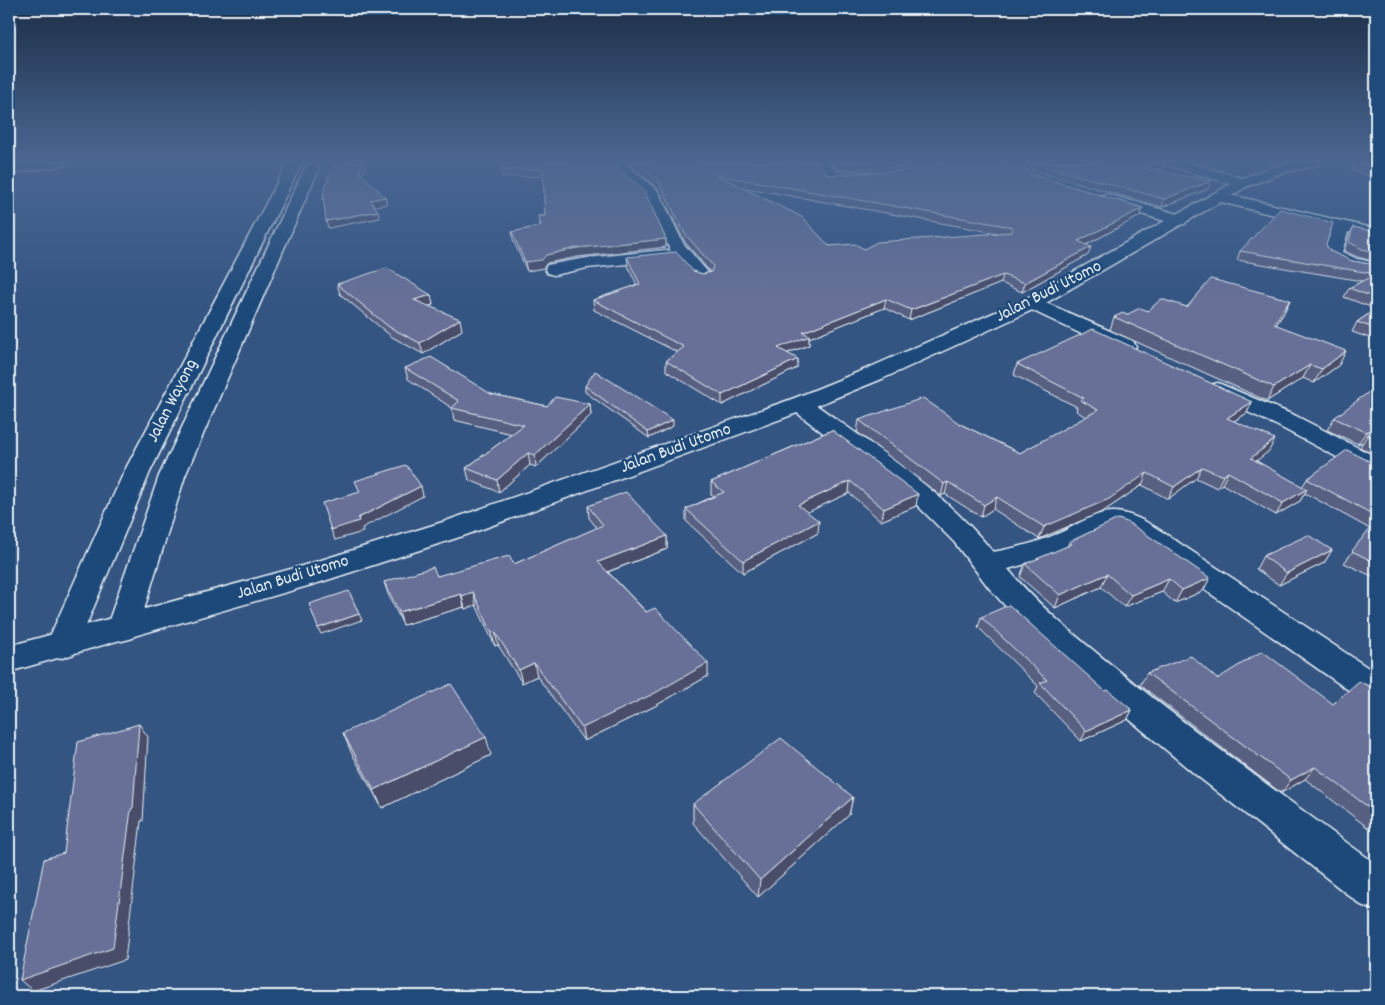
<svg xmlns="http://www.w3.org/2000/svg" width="1385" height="1005" font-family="Dekko,sans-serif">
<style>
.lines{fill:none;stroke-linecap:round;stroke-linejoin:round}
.minor-casing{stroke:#e8f1f8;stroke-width:3}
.major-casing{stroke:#e8f1f8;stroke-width:3}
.minor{fill:#1f4a7a;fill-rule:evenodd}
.major{fill:#1f4a7a;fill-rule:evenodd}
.wall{fill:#596082;stroke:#e8f1f8;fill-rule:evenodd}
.shaded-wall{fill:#484e6a;stroke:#e8f1f8}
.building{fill:#677097;stroke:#e8f1f8;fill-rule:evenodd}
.labels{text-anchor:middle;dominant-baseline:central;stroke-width:5;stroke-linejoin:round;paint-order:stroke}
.street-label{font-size:18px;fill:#e8f1f8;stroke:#1f4a7a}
</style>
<rect width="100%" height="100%" fill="#345482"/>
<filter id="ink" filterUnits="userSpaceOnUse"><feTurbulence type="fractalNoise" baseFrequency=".02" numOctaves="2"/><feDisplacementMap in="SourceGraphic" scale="10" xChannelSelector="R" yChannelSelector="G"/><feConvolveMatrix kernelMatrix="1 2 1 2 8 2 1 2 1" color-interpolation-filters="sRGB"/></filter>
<g filter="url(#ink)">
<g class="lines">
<g class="minor-casing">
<g id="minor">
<path d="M33,162h33l-2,3 -5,1 -50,8v-8z"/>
<path d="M288,162h14l-152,310 -72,173 -4,9 -12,4 -12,-4 -4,-9 78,-173z"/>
<path d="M611,162h14l9,9 24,20 25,52 28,33 -2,4c-16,4 -26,-13 -35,-25l-3,4 -6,1 -78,8 -33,7 -7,-2 -2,-4 2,-4 40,-7 78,-8 6,1 -12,-22 -13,-32 -27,-23z"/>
<path d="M814,162h14l9,10h35l2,3 -2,3 -5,1 -34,2 -5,-1z"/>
<path d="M1166,162h22l60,18 3,3 -3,3 -5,2 -75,-23z"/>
<path d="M312,164l5,1 2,3 -134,308 -47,153 -5,9 -11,3 -11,-3 -5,-9 53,-153 146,-308 2,-3z"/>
<path d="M1218,192l158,37v10l-28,-7 -6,20 15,7 19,4v10c-14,-2 -44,-6 -53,-19l9,-25 -120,-29 -2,-3 2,-3z"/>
<path d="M1106,194l79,22 2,4 -2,4 -6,1 -79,-23 -2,-3 2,-3z"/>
<path d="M1032,297l101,44 3,5 -3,5 -8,1 -8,-1 -92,-44 -3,-4 3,-4z"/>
<path d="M1218,383l78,33 80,41v18l-9,-2 -89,-47 -68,-31 -4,-5 4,-5z"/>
<path d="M800,397l8,2c65,47 134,90 185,153 22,-4 44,-9 64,-18 18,-7 37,-23 58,-22 16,1 30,9 43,17l218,144v32l-12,-4 -226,-158 -16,-10 -10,-3 -44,22 -60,17c36,44 83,79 126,114 79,63 161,122 242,181v47l-15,-6 -165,-130 -97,-81 -81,-74 -29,-32 -35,-46 -37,-37 -125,-96 -4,-5 4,-5z"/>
</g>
</g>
<g class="major-casing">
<path id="major" d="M1295,162h25l-2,3 -39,9 -31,12 -209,121 -157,72 -74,30 -342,126 -148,48 -309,89v-26l293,-80 144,-45 346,-122 74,-30 159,-70 213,-119 31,-12z"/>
</g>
<use href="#minor" class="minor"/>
<use href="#major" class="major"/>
</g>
<g class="wall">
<path d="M628,162h190l9,12 6,1 78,-5 -2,-2 -5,-1 -66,3 -8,-8h331l2,6 -8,2 53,19 -46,18 -130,-37 -6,1 1,2 116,35 -3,8 -54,29 2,10 -66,37 -21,-9 -92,37 -25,-12 -75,30v7l-21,8 9,15 -75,37 -56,-34v-10l11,-9 -83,-42 -1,-10 44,-15 -9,-19 -1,-9 66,14 10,3 7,-2 -25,-30 -26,-52zM741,187l256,46 -133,16 -35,-3z"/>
<path d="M1376,162v16l-24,-8 3,-7z"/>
<path d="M617,168l49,71v8l-89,10 -30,6 -4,5 -16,3 -14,-31 -1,-8 28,-6 -2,-10h7l-2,-40 -41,1 -1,-7z"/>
<path d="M1353,227l23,5v30l-18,-5 -14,-6 5,-15z"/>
<path d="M1326,245l4,6 22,10 24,4v44l-32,-12 5,-9 13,-7 -125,-21 3,-9z"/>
<path d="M337,284l94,11 2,10 -5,1 34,24 -39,24 -31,-17 -52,-43z"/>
<path d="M1187,307l97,6 -8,12 63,40 -25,18 -11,-5 -36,23 -157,-71 4,-13 34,-6z"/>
<path d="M1376,309v31l-24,-8 5,-10z"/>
<path d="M1017,364l235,38 -5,11 -13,8 35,30 -13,10 46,26 5,-8 66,-16 3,1v114l-32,-15 26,-34 -65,-36 -5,8 -24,14 -54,-31 -5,4 -21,-10 -28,21 -26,-14 -38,26 -65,28 -46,-30 -12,8 -36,-23 -4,2 -84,-64 2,-12 101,4 60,29 66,-36 -10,-6 1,-4 -63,-32z"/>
<path d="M405,368l86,26 56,12 43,-2 1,11 -55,52 -6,-2 -31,27 -30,-12 -3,-12 46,-34 -58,-14 -2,-12 -44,-29z"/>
<path d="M585,386l88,40 -24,12 -64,-46z"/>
<path d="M1376,393v63l-16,-9 3,-5 -5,2 -31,-14 7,-12z"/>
<path d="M832,430l84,76 -35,15 -32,-28 -42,19 11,21 -75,40 -57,-52v-12l28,-13 -3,-2v-12z"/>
<path d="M588,506l79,30v13l-59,23 100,104 -53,30 -71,35 -47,-65 -15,7 -24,-38 -3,1 -19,-41 -11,4 -1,-2 -61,18 -15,-31 -4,-12 53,-6 77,-12 83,-36 -8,-10z"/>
<path d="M1069,542l141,36 -7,13 -28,12 -13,-11 -38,15 -23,-20 -46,21 -35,-31 5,-13 42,-17z"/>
<path d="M1332,550l-8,13 -45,22 -23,-16 7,-13z"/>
<path d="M981,617l151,93 -5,10 -46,21 -46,-48 3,-7 -60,-59z"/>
<path d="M1147,673l70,6 159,71v84l-71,-55 -24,14 -141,-108z"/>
<path d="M343,733l148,22 -109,53 -31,-56z"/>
<path d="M853,797l-4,18 -91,82 -65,-74v-19z"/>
</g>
<g class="shaded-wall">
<path d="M363,162h4l-6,17 -2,-7z"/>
<path d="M1161,162h4l-2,6 -23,7 2,-7z"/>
<path d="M1033,163l-1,7 -6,1 -2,-4 3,-3z"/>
<path d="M1211,181l-3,8 -46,18 2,-8z"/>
<path d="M385,197l2,7 -16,3 -1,-7z"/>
<path d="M1143,208l-3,8 -64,34 2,-9z"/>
<path d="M378,211l2,7 -52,10 -2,-7z"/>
<path d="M666,239v8l-89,10 -30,6 -4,5 -16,3 -2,-9 21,-7 30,-7z"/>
<path d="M1091,247l-3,8 -66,37 3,-9z"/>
<path d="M1003,275l-2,8 -92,37 2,-10z"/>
<path d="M431,295l2,10 -17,5 -2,-10z"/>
<path d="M886,299l-2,9 -75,30v7l-32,12 1,-9 25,-16z"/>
<path d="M1290,300l-6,13 -17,24 7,-13z"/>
<path d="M460,319l2,11 -39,24 -3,-11z"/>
<path d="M1346,351l-7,14 -25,18 8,-14z"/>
<path d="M798,359l-1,9 -75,37v-10z"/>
<path d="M1310,365l-7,13 -36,23 7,-14z"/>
<path d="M1252,402l-5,11 -26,16 6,-11z"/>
<path d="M590,404l1,11 -55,52 -1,-12z"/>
<path d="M673,420v6l-24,12 -1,-6z"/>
<path d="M1376,426v8l-9,1 -4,7 -5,2 8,-12z"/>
<path d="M1275,439l-6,12 -24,19 6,-12z"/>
<path d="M528,453l2,12 -31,27 -2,-12z"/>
<path d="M1202,467l-6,11 -28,21 6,-12z"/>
<path d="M1228,472l-6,12 -5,4 6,-12z"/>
<path d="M1147,473l-5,12 -38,26 -65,28 5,-12z"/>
<path d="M850,481l-1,12 -52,24 1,-12z"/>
<path d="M948,482l-3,12 -4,2 3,-12z"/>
<path d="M421,486l2,10 -61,32 1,4 -28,8 -4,-10 27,-12z"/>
<path d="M1307,489l-7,12 -24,14 7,-12z"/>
<path d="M918,494l-2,12 -35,15 3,-12z"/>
<path d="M997,497l-4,12 -12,8 3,-12z"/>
<path d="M819,521l-1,12 -75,40v-12z"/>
<path d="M667,536v13l-68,26 -1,-13z"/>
<path d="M1332,550l-8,13 -45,22 8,-12z"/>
<path d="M1107,574l-6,13 -46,21 5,-13z"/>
<path d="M1210,578l-7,13 -28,12 7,-13z"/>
<path d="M1169,579l-7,13 -38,15 7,-12z"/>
<path d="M473,592l3,13 -11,4 -3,-13z"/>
<path d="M461,594l3,13 -61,18 -4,-13z"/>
<path d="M359,614l3,6 -41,14 -3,-6z"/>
<path d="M495,632l3,13 -3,1 -3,-13z"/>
<path d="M534,663l3,13 -15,7 -3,-13z"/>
<path d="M708,663v13l-53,30 -71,35 -2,-13z"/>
<path d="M1132,710l-5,10 -46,21 5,-10z"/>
<path d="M139,724l9,13 -5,84h-2l-16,139 -92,31 -13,-11z"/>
<path d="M486,737l5,18 -109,53 -8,-18z"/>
<path d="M1315,767l-10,12 -24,14 10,-13z"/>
<path d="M853,797l-4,18 -91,82 2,-17z"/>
</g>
<g class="building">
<path d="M336,162h27l-4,10 26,25 -15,3 8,11 -52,10 -3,-26 8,-26h2z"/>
<path d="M504,162h110l3,6 27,22 22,49 -90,9 -30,7 -4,5 -17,2 -13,-30 29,-6 -3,-10h7l-2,-47 -42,1z"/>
<path d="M636,162h182l9,12 6,1 78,-5 3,-5 -3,-3h250l-19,6 69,13 -47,18 -131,-36 -6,1 -3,3 3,6 116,35 -65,33 13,6 -66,36 -22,-8 -92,35 -25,-11 -83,33 7,4 -32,12 20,11 -76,36 -56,-34 18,-14 -91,-47 47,-16 -13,-27 49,-5 17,19 10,3 8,-2 2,-6 -28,-32 -26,-52zM717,175l295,52v5l-135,10 -13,7 -9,-5 -26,2 -27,-29z"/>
<path d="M838,162h20l-19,1z"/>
<path d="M1359,162h17v7l-21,-6z"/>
<path d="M1280,209l53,14 -7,22 4,6 22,10 24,4v33l-27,-10 27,-14 -136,-23z"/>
<path d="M1353,227l23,5v20l-14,-3 -13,-7z"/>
<path d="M387,268l44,27 -17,5 46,19 -40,24 -31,-16 -52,-43z"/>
<path d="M1211,279l79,21 -16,24 72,27 -24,18 -12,-4 -36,22 -160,-70 9,-4 3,2 14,-7 8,3 13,-12 26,8z"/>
<path d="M1376,309v20l-19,-7z"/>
<path d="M1093,329l159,73 -25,16 48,21 -24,19 56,31 -24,14 -55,-31 -5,4 -21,-9 -28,20 -27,-14 -38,26 -65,28 -47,-30 -13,8 -36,-23 -4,2 -85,-64 64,-22 37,26 60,29 78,-43 -18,-10 4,-2 -67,-34z"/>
<path d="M431,357l60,37 56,12 8,-9 35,7 -55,51 -7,-2 -31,27 -31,-12 58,-43 -72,-17 7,-7 -54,-33z"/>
<path d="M595,371l78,49 -25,12 -63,-46z"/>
<path d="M1370,391l6,2v33l-10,6 -32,-14z"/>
<path d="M1376,428v13l-9,-6z"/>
<path d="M832,430l86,64 -34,15 -34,-28 -52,24 21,16 -76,40 -57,-52 38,-17 -13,-10z"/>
<path d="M1347,450l26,13 3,1v52l-69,-37z"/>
<path d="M406,465l15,21 -63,32 1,3 -28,9 -9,-27 38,-11 -5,-11z"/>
<path d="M626,492l41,44 -69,26 48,50 9,-4 53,55 -53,30 -73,35 -48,-65 -15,7 -24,-38 -3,1 -19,-41 -11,4 -1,-2 -62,18 -15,-30 49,-15 4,9 72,-20 5,8 89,-39 -15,-19z"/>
<path d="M1118,519l9,3 16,10 67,46 -28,12 -13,-11 -38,16 -24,-21 -47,21 -35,-31 47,-20 -3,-2z"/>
<path d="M1376,524v39l-24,-12 18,-23z"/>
<path d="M1308,535l24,15 -45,23 -24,-17z"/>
<path d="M349,591l10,23 -41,14 -9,-24z"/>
<path d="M1009,605l96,86 3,-1 24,20 -46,21 -46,-48 7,-3 -66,-63z"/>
<path d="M1262,651l71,53 26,-23 17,9v57l-1,2 1,1v63l-61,-46 -24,13 -144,-107 44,-17 26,23z"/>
<path d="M451,684l35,53 -112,53 -31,-57z"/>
<path d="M139,724l-6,84 -2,1 -18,139 -93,32 24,-121 20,-6 14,-111z"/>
<path d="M781,738l72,59 -93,83 -67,-76z"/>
</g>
</g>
<linearGradient id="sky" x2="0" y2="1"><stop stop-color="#1d2e48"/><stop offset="0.53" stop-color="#4a6792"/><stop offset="1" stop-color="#4a6792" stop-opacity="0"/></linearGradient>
<rect width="1385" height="303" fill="url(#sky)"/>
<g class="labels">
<g class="street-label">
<text transform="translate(1049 292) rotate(-27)">Jalan Budi Utomo</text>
<text transform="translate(173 401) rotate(-63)">Jalan Wayong</text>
<text transform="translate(676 449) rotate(-20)">Jalan Budi Utomo</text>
<text transform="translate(293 578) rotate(-17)">Jalan Budi Utomo</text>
</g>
</g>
<rect width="1385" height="1005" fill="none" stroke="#1f4a7a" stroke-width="30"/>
<rect x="15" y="15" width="1355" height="975" fill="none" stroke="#e8f1f8" stroke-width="2" filter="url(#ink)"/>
</svg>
